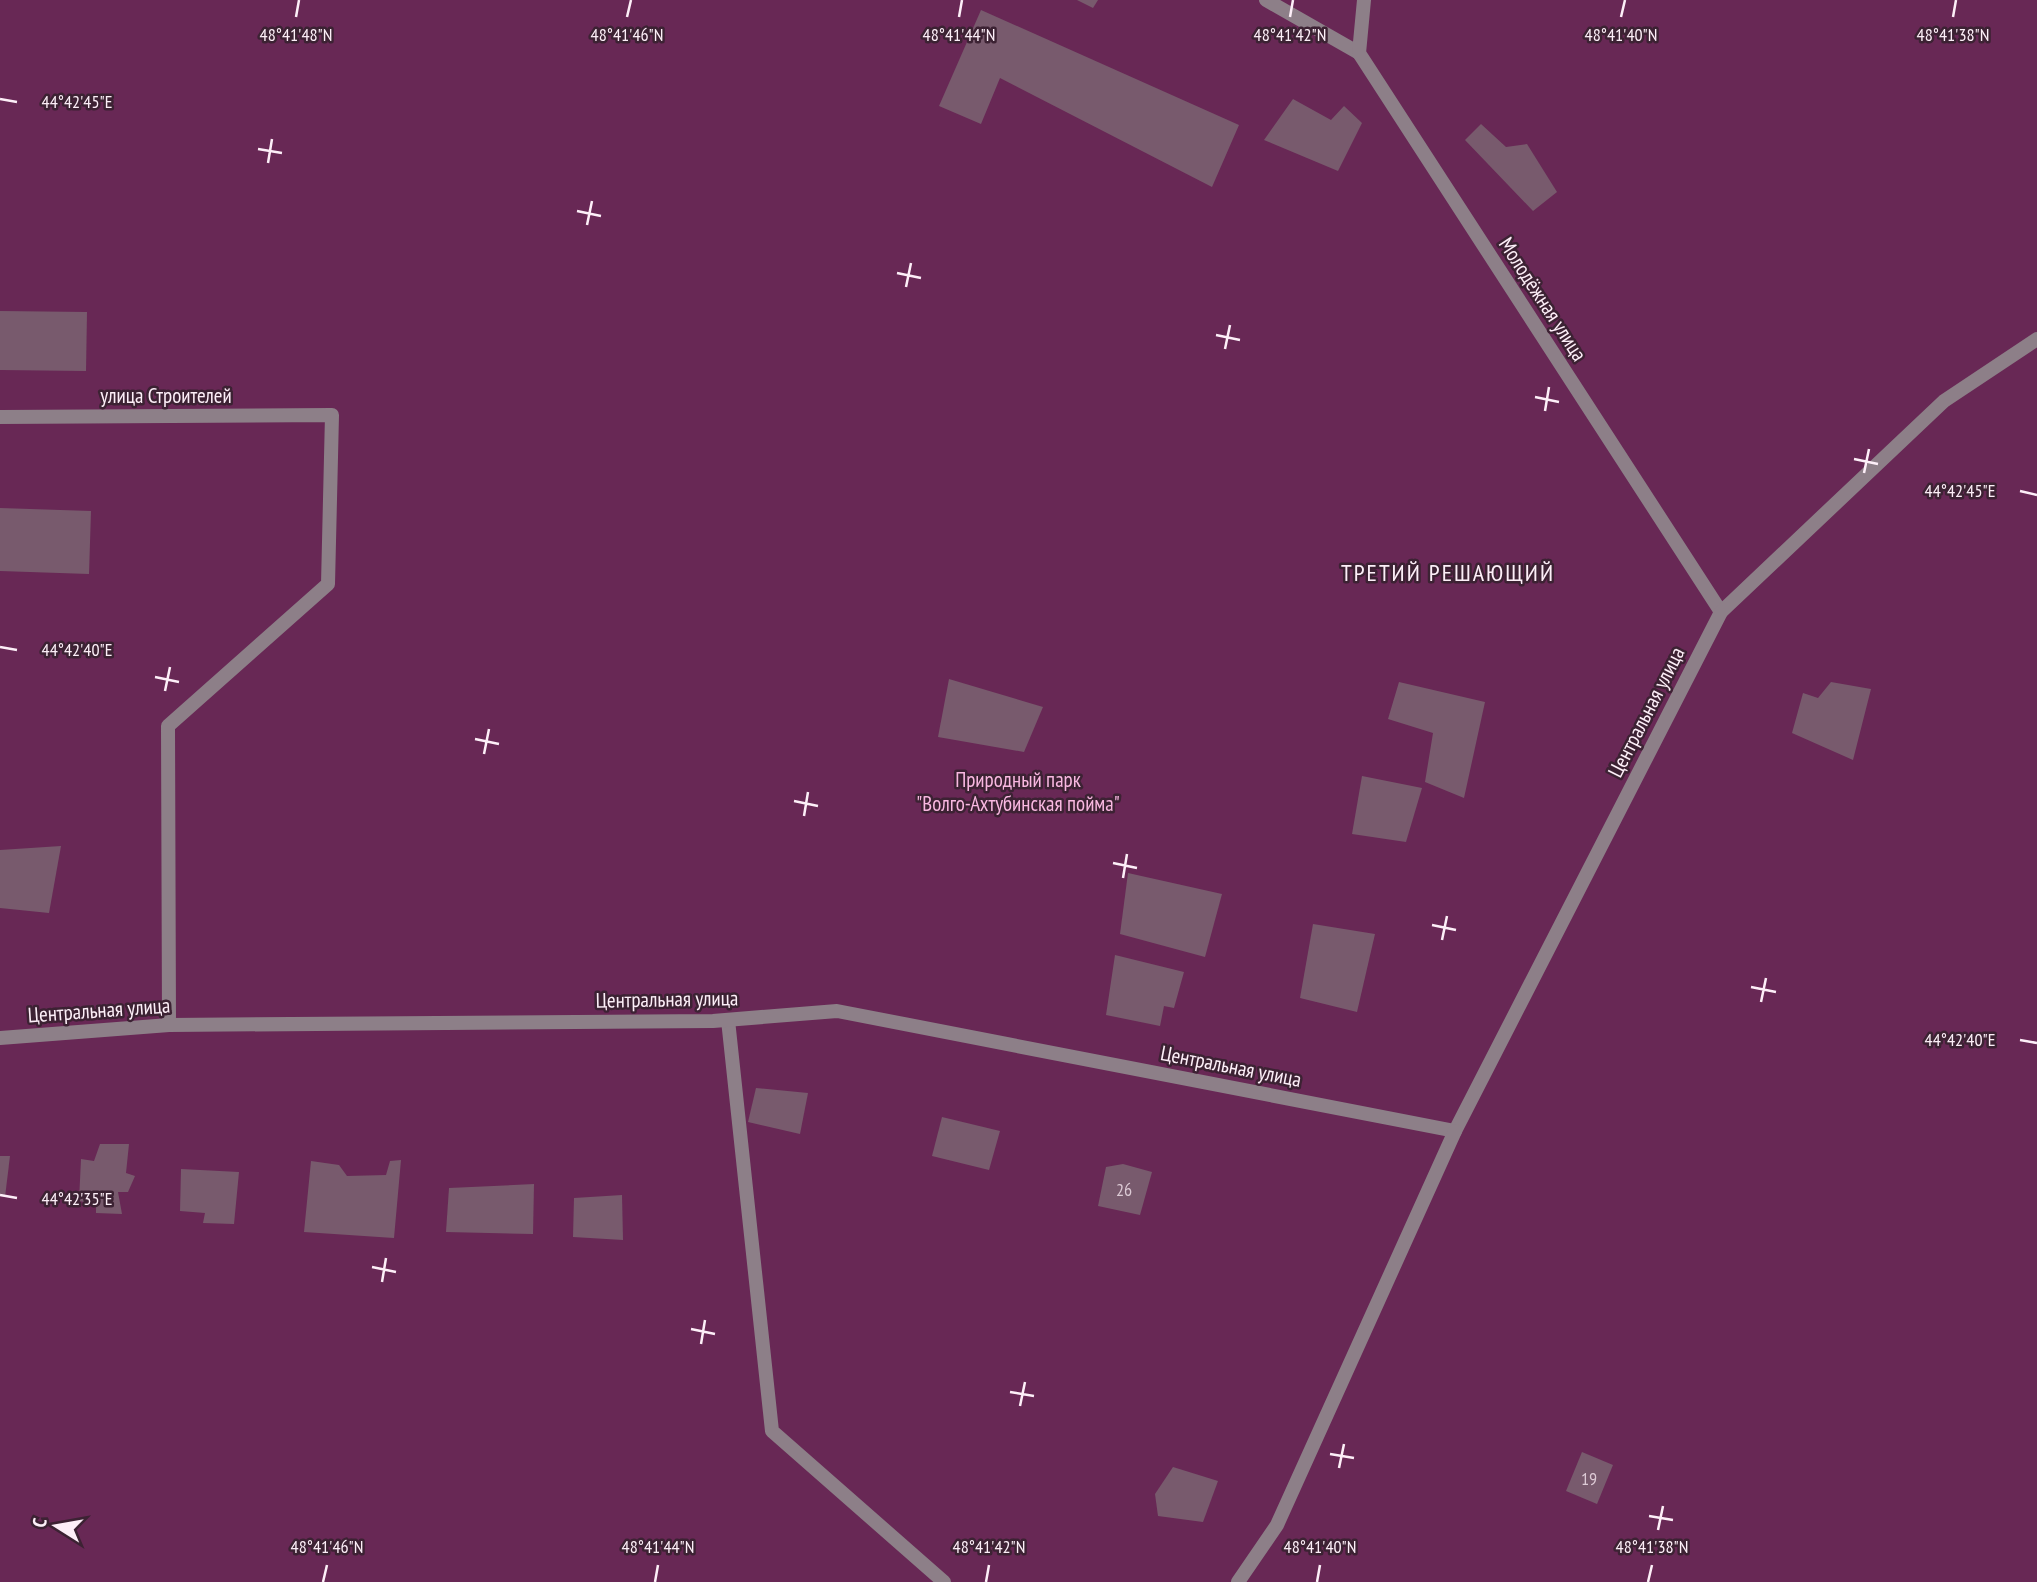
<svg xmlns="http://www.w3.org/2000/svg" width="2037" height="1582" font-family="'PT Sans Narrow',sans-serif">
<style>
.green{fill:#682855}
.building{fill:#785a6d}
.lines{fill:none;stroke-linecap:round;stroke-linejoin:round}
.minor{stroke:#8d7f88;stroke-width:14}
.ticks{fill:none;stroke:#fdeff8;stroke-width:2.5}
.labels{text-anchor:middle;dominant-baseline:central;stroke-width:5;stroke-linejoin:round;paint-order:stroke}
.number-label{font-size:18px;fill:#dccad5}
.street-label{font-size:21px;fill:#fdeff8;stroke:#3c2233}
.park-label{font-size:21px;fill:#f9b8e1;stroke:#3c2233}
.quarter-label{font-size:24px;letter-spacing:2px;fill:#fdeff8;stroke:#3c2233}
.ticks-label{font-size:18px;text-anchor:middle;fill:#fdeff8;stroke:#3c2233;stroke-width:5;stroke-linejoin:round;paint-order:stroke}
</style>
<rect width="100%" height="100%" fill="#472c3d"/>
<rect class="green" x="0" y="0" width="2037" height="1582"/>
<g class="building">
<path d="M1077,0h21l-5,8z"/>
<path d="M981,10l258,115 -27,62 -212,-109 -19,46 -42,-18z"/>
<path d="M1293,99l38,21 13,-14 18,17 -24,48 -74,-31z"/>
<path d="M1481,124l25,23 21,-3 30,48 -24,19 -68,-71z"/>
<path d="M0,311l87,1 -1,59 -86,-1z"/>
<path d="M0,508l91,3 -2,63 -89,-3z"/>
<path d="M949,679l94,28 -19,45 -86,-15z"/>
<path d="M1399,682l86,20 -21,96 -39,-16 8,-49 -45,-14z"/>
<path d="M1831,682l40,7 -18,71 -61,-27 11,-40 15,5z"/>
<path d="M1362,776l60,12 -16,54 -54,-8z"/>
<path d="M61,846l-12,67 -49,-5v-58z"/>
<path d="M1128,873l94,21 -17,63 -85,-23z"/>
<path d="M1313,924l62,10 -18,78 -57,-14z"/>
<path d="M1115,955l69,17 -10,36 -10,-2 -4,20 -54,-11z"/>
<path d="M756,1088l52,5 -8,41 -52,-12z"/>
<path d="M942,1117l58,14 -11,39 -57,-14z"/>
<path d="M100,1144h29l-3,29 9,3 -7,16h-10l4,22 -26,-1v-9l-17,-3 2,-42 13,2z"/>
<path d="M0,1156h10l-5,41 -5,-1z"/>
<path d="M401,1160l-7,78 -90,-6 7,-71 28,4 8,11 39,-1 4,-14z"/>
<path d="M1123,1164l29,8 -12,43 -42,-9 8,-39z"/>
<path d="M181,1169l58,3 -5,52 -31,-1 2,-10 -25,-2z"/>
<path d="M534,1184l-1,50 -87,-2 3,-44z"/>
<path d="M622,1195l1,45 -50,-3 1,-39z"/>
<path d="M1582,1452l31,13 -16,39 -31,-13z"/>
<path d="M1173,1467l45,14 -15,41 -45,-6 -3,-22z"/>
</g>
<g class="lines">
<g class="minor">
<path d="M1266,0l93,53"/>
<path d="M1364,0l-5,53 362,559"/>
<path d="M0,417l332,-2 -4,169 -160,142 1,299"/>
<path d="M728,1020l44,411 172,151"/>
<path d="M0,1038l169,-13 544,-4 124,-10 618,120 266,-519 223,-211 93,-62"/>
<path d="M1238,1582l39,-57 178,-394"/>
</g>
</g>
<path class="ticks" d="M296,17l3,-17M627,17l4,-17M959,17l3,-17M1290,17l3,-17M1621,17l4,-17M1953,17l3,-17M0,99l17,3M258,149l24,4M268,163l4,-24M577,211l24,5M587,225l5,-24M897,273l24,5M906,287l5,-24M1216,335l24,5M1225,349l5,-24M1535,397l24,5M1545,411l4,-24M1854,459l24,5M1864,473l5,-24M2020,491l17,4M0,647l17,3M155,677l24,5M165,691l5,-24M475,739l24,5M484,754l5,-25M794,801l24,5M804,816l4,-24M1113,863l24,5M1123,878l4,-24M1432,925l24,5M1442,940l5,-24M1751,987l25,5M1761,1002l5,-24M2020,1040l17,3M0,1195l17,3M372,1267l24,5M382,1282l4,-24M691,1329l24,5M701,1344l4,-24M1010,1392l24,4M1020,1406l5,-24M1330,1454l24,4M1339,1468l5,-24M1649,1516l24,4M1658,1530l5,-24M323,1582l4,-17M655,1582l3,-17M986,1582l3,-17M1317,1582l3,-17M1648,1582l4,-17"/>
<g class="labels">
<g class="number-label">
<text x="1124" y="1189">26</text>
<text x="1589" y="1478">19</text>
</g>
<g class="street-label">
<text transform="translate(1543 299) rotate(57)">Молодёжная улица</text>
<text x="166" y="395">улица Строителей</text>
<text transform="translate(1646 712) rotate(-63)">Центральная улица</text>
<text transform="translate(667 999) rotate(-1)">Центральная улица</text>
<text transform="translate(99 1010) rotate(-4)">Центральная улица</text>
<text transform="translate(1231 1066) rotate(11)">Центральная улица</text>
</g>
<g class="park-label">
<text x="1018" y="779">Природный парк<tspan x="1018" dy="24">"Волго-Ахтубинская пойма"</tspan></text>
</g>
<g class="quarter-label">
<text x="1448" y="572">ТРЕТИЙ РЕШАЮЩИЙ</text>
</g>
</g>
<g class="ticks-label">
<text x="296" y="41">48°41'48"N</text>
<text x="627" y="41">48°41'46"N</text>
<text x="959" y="41">48°41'44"N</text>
<text x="1290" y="41">48°41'42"N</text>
<text x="1621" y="41">48°41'40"N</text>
<text x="1953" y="41">48°41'38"N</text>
<text x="77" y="108">44°42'45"E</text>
<text x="1960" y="497">44°42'45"E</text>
<text x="77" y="656">44°42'40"E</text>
<text x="1960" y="1046">44°42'40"E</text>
<text x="77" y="1205">44°42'35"E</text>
<text x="327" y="1553">48°41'46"N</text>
<text x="658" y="1553">48°41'44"N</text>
<text x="989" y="1553">48°41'42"N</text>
<text x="1320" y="1553">48°41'40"N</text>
<text x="1652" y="1553">48°41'38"N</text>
</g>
<g transform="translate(56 1526) rotate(281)" stroke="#3c2233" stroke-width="5" paint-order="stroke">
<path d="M0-5L12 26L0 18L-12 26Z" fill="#fdeff8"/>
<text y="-10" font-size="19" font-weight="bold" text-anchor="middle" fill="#fdeff8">С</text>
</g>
</svg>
